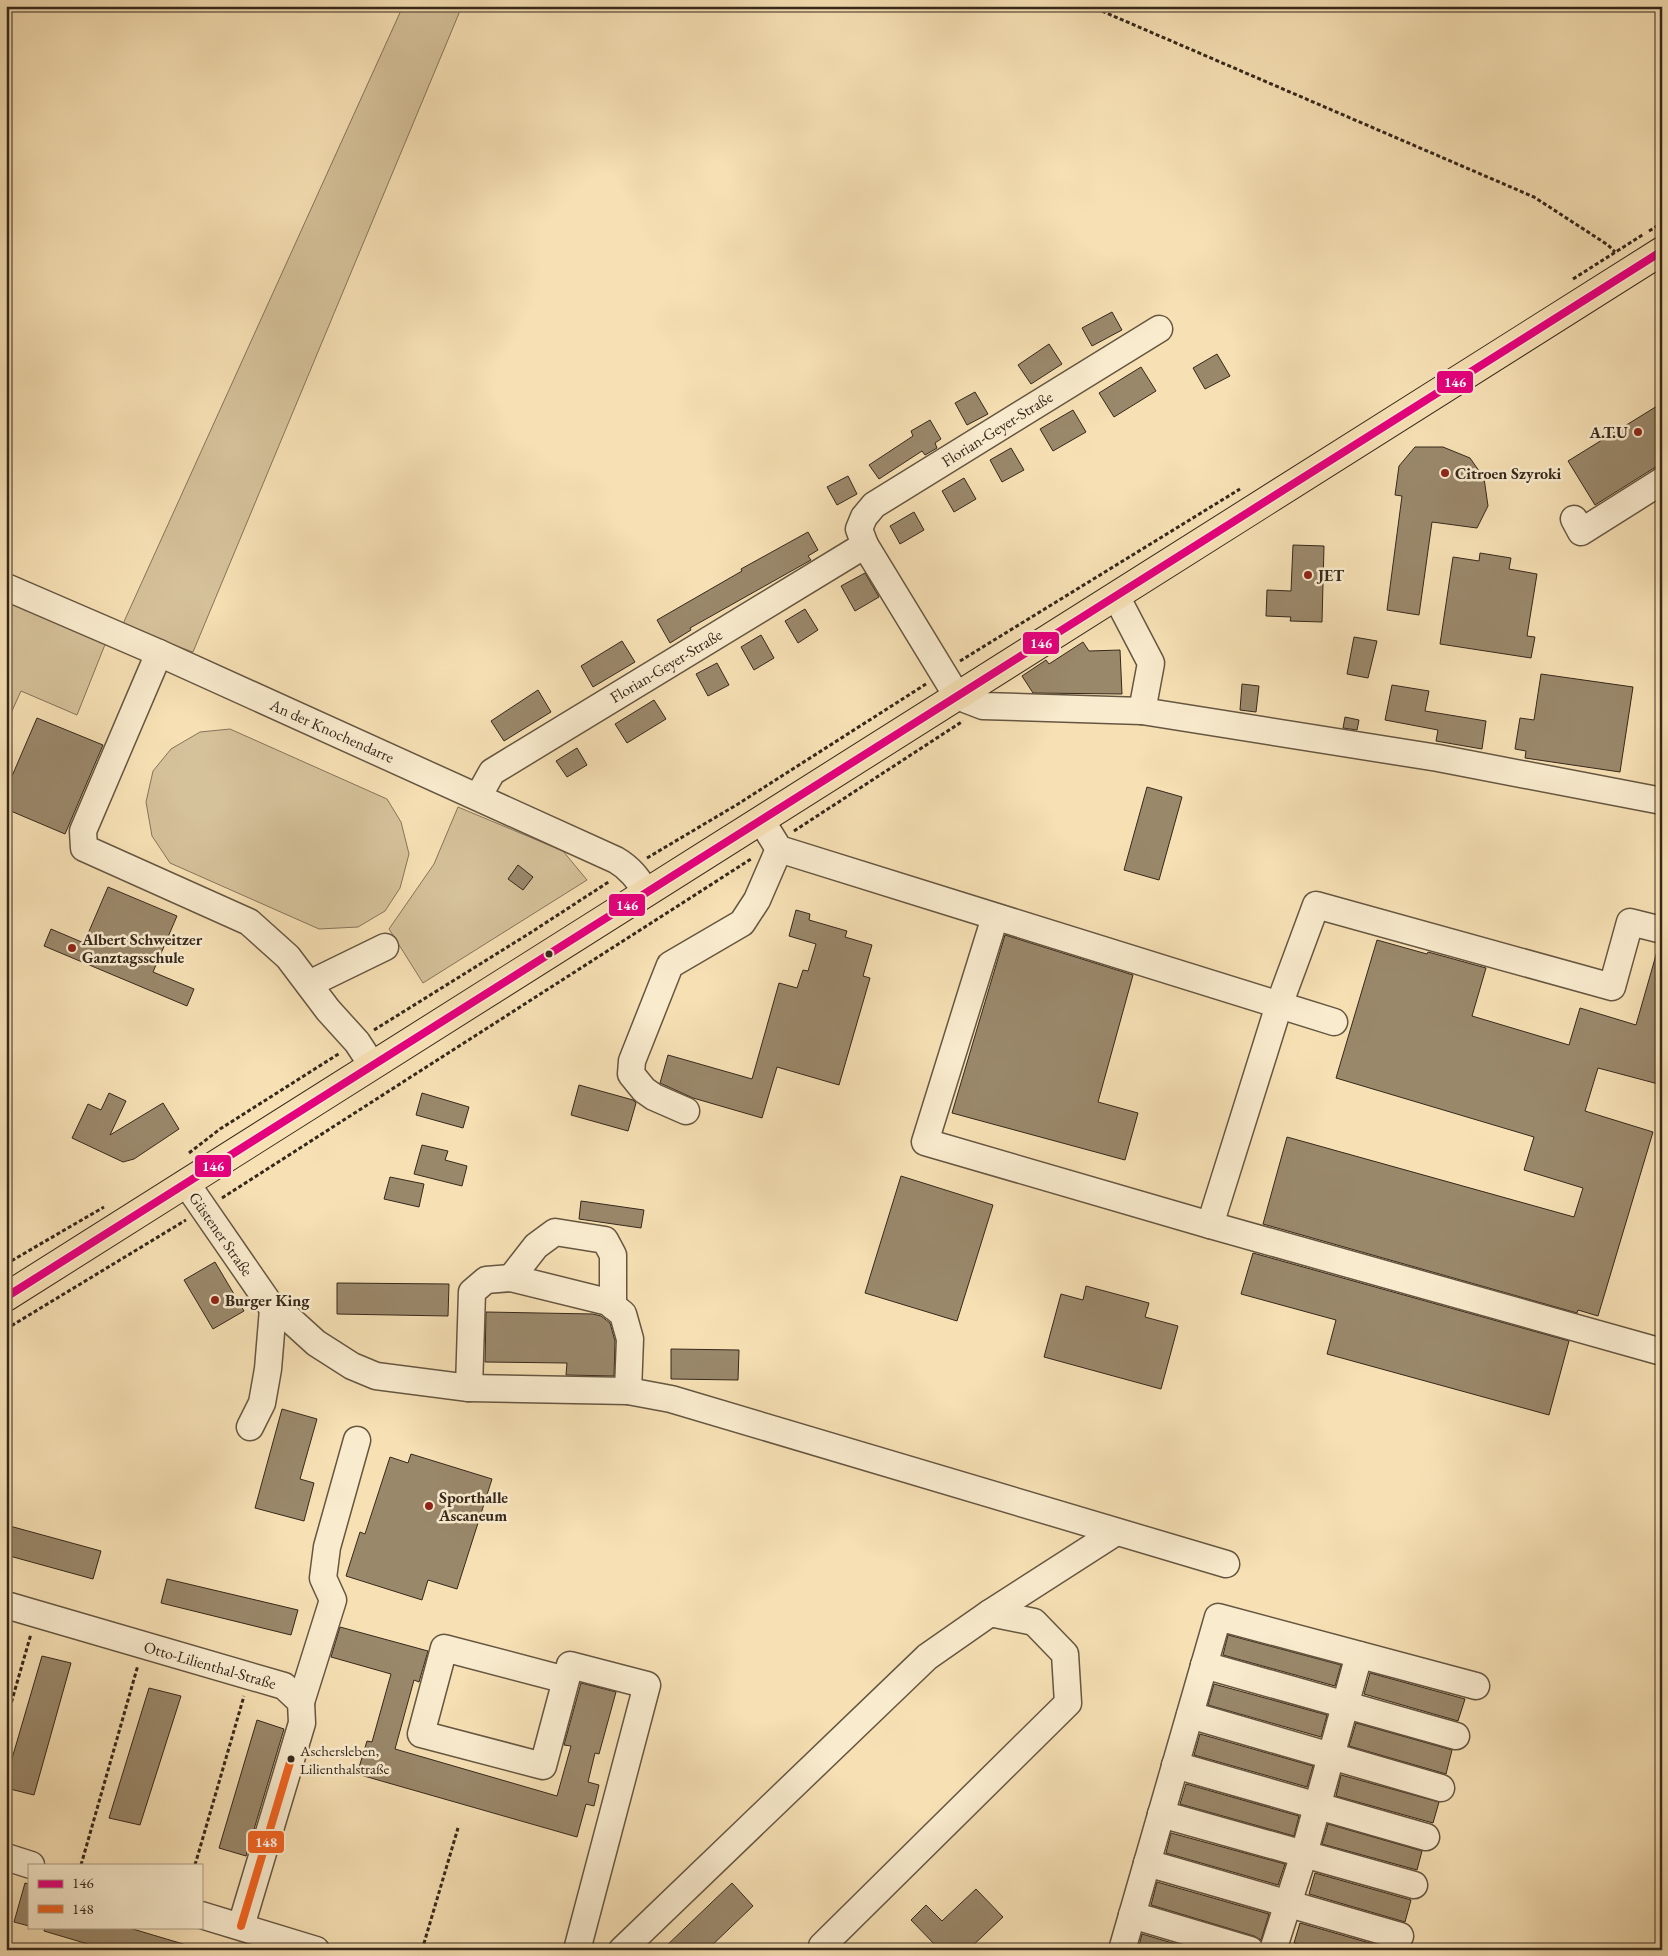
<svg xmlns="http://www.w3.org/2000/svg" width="1668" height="1956" font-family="'EB Garamond',serif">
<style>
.green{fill:#d5c19a;stroke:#86745a}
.building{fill:#9a886b;stroke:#36281b}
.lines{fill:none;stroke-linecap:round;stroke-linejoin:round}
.minor-casing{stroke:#665641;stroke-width:29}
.major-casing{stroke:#36281b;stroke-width:30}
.path{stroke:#36281b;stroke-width:3;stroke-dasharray:4 2.5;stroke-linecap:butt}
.minor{stroke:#f9ebce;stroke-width:26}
.major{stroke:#f6e0b4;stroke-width:28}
.bus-1-casing{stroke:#f9ebce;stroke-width:11}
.bus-2-casing{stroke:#f9ebce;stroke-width:11}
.bus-1{stroke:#e5007d;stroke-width:8}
.bus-2{stroke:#f26522;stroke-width:8}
.poi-dot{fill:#8f2418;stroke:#f9ebce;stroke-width:2}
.bus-dot{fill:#36281b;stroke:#f9ebce;stroke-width:2}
.labels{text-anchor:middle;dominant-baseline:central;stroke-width:5;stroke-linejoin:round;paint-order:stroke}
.bus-label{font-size:15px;fill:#36281b;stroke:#f9ebce;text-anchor:start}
.street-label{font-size:16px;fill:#36281b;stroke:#f9ebce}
.poi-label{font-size:16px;font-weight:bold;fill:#36281b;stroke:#f9ebce;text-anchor:start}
.line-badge{stroke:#f9ebce;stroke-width:2}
.badge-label{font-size:14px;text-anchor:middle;font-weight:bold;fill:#fff}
</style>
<rect width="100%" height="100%" fill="#f6e0b4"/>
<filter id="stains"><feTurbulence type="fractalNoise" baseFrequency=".004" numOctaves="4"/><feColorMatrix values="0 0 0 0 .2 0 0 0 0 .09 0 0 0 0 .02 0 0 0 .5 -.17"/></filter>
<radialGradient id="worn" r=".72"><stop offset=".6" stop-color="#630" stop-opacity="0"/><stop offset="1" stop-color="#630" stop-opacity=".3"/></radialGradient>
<g class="green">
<path d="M403,6h59l-269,646 -71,-26z"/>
<path d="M6,597l100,45 -29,73 -56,-24 -15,33z"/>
<path d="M230,729l157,70 14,23 8,32 -9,34 -15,23 -27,16 -39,2 -149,-66 -18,-27 -6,-34 7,-31 18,-22 29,-17z"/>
<path d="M458,807l105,44 24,29 -164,103 -34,-54 45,-65z"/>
</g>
<g class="building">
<path d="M1112,312l10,18 -30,16 -10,-18z"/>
<path d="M1049,344l13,20 -31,20 -13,-19z"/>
<path d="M1217,354l13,22 -25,13 -12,-21z"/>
<path d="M1141,367l15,24 -42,26 -15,-24z"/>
<path d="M975,392l13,22 -21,11 -12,-22z"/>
<path d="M1662,403v63l-8,2 -59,37 -27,-44z"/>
<path d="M1073,410l13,22 -33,19 -13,-22z"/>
<path d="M930,420l11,19 -6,4 2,5 -12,7 -3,-4 -43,28 -10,-14 44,-29 -2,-5z"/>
<path d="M1415,447h28l27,11 14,20 4,28 -11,22 -45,-6 -13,93 -32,-5 15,-114 -7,-1 4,-29z"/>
<path d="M1011,448l13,22 -22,12 -12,-22z"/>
<path d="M848,476l9,18 -20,11 -10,-18z"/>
<path d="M964,478l12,21 -22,13 -12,-21z"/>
<path d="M914,512l10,18 -24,14 -10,-18z"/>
<path d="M808,532l10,18 -10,6 3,4 -121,68 1,2 -21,13 -13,-23 85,-49 -1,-2z"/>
<path d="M1293,545l31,1 -2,76 -32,-1 1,-4 -25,-1 1,-26 24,1z"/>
<path d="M1480,553l31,5 -2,11 28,5 -10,62 8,1 -4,21 -91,-14 13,-87 26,4z"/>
<path d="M865,573l14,24 -24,14 -14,-25z"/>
<path d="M805,609l13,21 -20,13 -13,-22z"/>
<path d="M761,635l13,23 -20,12 -13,-23z"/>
<path d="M1354,637l23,4 -9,37 -21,-4z"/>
<path d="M622,641l13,21 -42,25 -12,-21z"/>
<path d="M1083,642l6,9 31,-1 2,44 -89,-1 -11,-17 24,-16 3,4z"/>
<path d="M717,663l12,22 -21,11 -12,-22z"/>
<path d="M1541,674l92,13 -13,85 -95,-14 1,-7 -11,-2 5,-31 14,2z"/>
<path d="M1242,684l17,2 -3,26 -16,-2z"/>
<path d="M1392,685l37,6 -4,20 61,10 -4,28 -46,-8 2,-11 -53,-10z"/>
<path d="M538,690l13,22 -47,29 -13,-20z"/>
<path d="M654,700l12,19 -39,24 -12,-19z"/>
<path d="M1345,717l14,3 -2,10 -14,-2z"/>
<path d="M37,718l66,27 -38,89 -59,-25v-19z"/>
<path d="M577,748l10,17 -20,12 -11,-16z"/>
<path d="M1147,787l35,10 -23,83 -35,-10z"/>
<path d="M518,865l15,12 -10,13 -15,-11z"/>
<path d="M108,887l69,29 -24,56 41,17 -7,17 -143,-60 7,-17 33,14z"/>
<path d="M796,910l14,4 -1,6 38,11 -2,6 27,8 -9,31 7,2 -31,107 -62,-18 -15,51 -69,-20 -33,-15 8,-28 84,24 27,-96 18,5 6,-18 5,1 8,-27 -27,-8z"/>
<path d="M1005,935l128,40 -35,127 40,11 -13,47 -173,-47z"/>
<path d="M1377,940l50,14 1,-2 58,16 -14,48 97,29 11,-37 56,17 22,-77h4v137l-64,-17 -13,43 68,21 -55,184 -20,-6 -1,3 -314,-89 24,-87 287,80 9,-29 -59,-18 10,-33 -198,-59z"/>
<path d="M579,1085l54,15 3,3 -8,28 -57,-16z"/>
<path d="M109,1093l17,8 -16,34 53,-32 16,26 -45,30 -11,3 -51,-24 16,-34 13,6z"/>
<path d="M422,1093l47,14 -6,21 -47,-13z"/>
<path d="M422,1145l26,6 -3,9 22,6 -5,20 -48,-12z"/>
<path d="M901,1176l92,29 -36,116 -92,-28z"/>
<path d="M390,1177l34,7 -5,23 -35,-8z"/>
<path d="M581,1201l63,9 -3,18 -62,-9z"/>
<path d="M1253,1253l316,88 -20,74 -222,-61 9,-34 -95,-26z"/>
<path d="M215,1262l29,49 -31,18 -29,-49z"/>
<path d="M337,1283l112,1 -1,32 -111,-2z"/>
<path d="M1086,1286l63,17 -4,14 33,9 -17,63 -117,-32 17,-63 22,6z"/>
<path d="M486,1312l107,2 8,2 9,7 5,18 -1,35 -48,-1 1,-12 -82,-1z"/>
<path d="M671,1349l68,1 -1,30 -67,-1z"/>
<path d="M282,1409l35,10 -17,60 14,4 -10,38 -49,-13z"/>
<path d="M411,1454l81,25 -35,110 -29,-9 -6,20 -76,-24 14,-44 5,2 25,-77 18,6z"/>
<path d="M6,1525l95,26 -8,28 -87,-24z"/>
<path d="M167,1579l131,31 -7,25 -130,-32z"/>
<path d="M340,1627l88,24 -9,31 -5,-2 -19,69 162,47 14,-50 -7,-1 17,-62 35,9 -17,62 -4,-1 -7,29 11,3 -5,21 -8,-2 -9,33 -220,-63 10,-33 5,1 19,-68 -60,-17z"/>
<path d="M1228,1635l113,30 -6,21 -112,-31z"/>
<path d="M42,1656l29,7 -37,132 -28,-7v-9z"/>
<path d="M1370,1673l95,26 -7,22 -94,-27z"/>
<path d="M1214,1684l113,31 -6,22 -113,-32z"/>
<path d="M149,1688l32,8 -41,129 -31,-7z"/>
<path d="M257,1720l27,9 -38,127 -27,-8z"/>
<path d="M1356,1723l96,27 -6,24 -97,-28z"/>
<path d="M1200,1734l113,32 -6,21 -113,-32z"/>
<path d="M1341,1775l98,27 -6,21 -97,-27z"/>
<path d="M1186,1784l113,32 -5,20 -114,-32z"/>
<path d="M1328,1824l94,27 -5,19 -95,-26z"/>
<path d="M1171,1833l114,31 -7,21 -112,-32z"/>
<path d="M1315,1873l96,27 -6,22 -96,-28z"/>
<path d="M1157,1882l112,32 -8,26 -7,-4 -103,-31z"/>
<path d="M25,1883l4,1v42l-15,-4z"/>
<path d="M732,1883l21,23 -46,44h-45z"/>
<path d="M976,1889l27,28 -35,33h-28l-29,-30 15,-15 16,16z"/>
<path d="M1300,1923l94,27h-77l-23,-7z"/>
<path d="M45,1927h81l64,19 -1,4h-81l-64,-19z"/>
<path d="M1142,1934l54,16h-58z"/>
</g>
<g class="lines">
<g class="minor-casing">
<g id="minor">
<path d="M1574,519l7,13 81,-51"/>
<path d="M865,545l92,151 26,10 159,5 296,47 224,43"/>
<path d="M6,587l153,66 457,207c14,8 22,19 30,32"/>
<path d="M1116,596l35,67 -9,48"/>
<path d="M159,653l-76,178 1,17 165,74 39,35 40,53 29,32 15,23"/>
<path d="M478,797l14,-25 373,-227 -6,-16 5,-12 10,-12 285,-176"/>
<path d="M761,820l18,29 555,173"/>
<path d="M995,917l-70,225 285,83 69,-220 37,-100 296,82 18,-65 32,8"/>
<path d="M309,984l76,-37"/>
<path d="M686,1111l-32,-14 -10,-7 -13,-16 1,-13 38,-96 72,-42 15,-23 22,-51"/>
<path d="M186,1183l87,126 -5,60 -6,34 -12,24"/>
<path d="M1210,1225l452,127"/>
<path d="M511,1278l25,-32 19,-14 50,8 8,15v51"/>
<path d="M273,1309l10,4 33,30 36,23 24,10 93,12 159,3 43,8 555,165"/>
<path d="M469,1388l3,-96 14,-12 25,-2 97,24 15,12 7,25 -2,52"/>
<path d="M6,1605l278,81 17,16 1,21 -61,203"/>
<path d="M990,1613l126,-81"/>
<path d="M1204,1665l252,71"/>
<path d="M566,1680l-122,-32 -23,86 122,32 27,-101 77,20 -70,265"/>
<path d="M301,1702l32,-102 -10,-22 4,-31 30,-107"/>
<path d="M1190,1715l251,73"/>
<path d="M1175,1765l251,72"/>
<path d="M1161,1814l253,71"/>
<path d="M6,1857l25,8"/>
<path d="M1147,1863l253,73"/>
<path d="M201,1915l115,35"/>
<path d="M1132,1915l118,35"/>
<path d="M622,1950l305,-293 63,-44 44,9 31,32 3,49 -246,243"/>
<path d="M1122,1950l96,-333 258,69"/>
<path d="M1273,1950l31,-96 55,-199"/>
</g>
</g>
<g class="major-casing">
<path id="major" d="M6,1297l1656,-1046"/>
</g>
<g class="path">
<path d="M1090,6l444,191 74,48 7,7"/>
<path d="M1649,231l13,-8"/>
<path d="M1573,279l71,-45"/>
<path d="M960,661l280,-172"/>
<path d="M794,831l169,-110"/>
<path d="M647,858l91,-54 188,-120"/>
<path d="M374,1030l156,-97 80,-52"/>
<path d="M189,1153l31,-24 120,-76"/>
<path d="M222,1198l529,-339"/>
<path d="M6,1264l98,-57"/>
<path d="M6,1329l180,-109"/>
<path d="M6,1721l25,-87"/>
<path d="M81,1865l57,-200"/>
<path d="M195,1865l49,-169"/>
<path d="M422,1950l36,-122"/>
</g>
<use href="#minor" class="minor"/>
<use href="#major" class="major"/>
<g class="bus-1-casing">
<path id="bus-1" d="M6,1297l1656,-1046"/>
</g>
<g class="bus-2-casing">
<path id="bus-2" d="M241,1926l50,-167"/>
</g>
<use href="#bus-1" class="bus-1"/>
<use href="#bus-2" class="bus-2"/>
</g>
<g class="poi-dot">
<circle cx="1638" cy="432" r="5"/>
<circle cx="1445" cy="473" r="5"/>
<circle cx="1308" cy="575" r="5"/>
<circle cx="72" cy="948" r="5"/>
<circle cx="215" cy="1300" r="5"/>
<circle cx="429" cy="1506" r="5"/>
</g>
<g class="bus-dot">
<circle cx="549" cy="954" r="4.5"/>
<circle cx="291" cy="1759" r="4.5"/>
</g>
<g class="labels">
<g class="bus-label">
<text x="300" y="1750">Aschersleben,<tspan x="300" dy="18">Lilienthalstraße</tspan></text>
</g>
<g class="street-label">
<text transform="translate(997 429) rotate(-32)">Florian-Geyer-Straße</text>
<text transform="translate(666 666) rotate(-31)">Florian-Geyer-Straße</text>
<text transform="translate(332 731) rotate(24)">An der Knochendarre</text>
<text transform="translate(221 1234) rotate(55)">Güstener Straße</text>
<text transform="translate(210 1665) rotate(16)">Otto-Lilienthal-Straße</text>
</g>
<g class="poi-label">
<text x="1628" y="432" text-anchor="end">A.T.U</text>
<text x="1455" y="473">Citroen Szyroki</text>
<text x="1318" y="575">JET</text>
<text x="82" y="939">Albert Schweitzer<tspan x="82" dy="18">Ganztagsschule</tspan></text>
<text x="225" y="1300">Burger King</text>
<text x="439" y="1497">Sporthalle<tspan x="439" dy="18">Ascaneum</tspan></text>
</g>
</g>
<g class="line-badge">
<rect x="1436" y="370" width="38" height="24" rx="5" fill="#e5007d"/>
<rect x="1022" y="631" width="38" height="24" rx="5" fill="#e5007d"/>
<rect x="608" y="893" width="38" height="24" rx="5" fill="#e5007d"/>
<rect x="194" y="1154" width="38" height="24" rx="5" fill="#e5007d"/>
<rect x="247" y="1830" width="38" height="24" rx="5" fill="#f26522"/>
</g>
<g class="badge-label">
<text x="1455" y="387">146</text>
<text x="1041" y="648">146</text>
<text x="627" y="910">146</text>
<text x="213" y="1171">146</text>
<text x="266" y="1847">148</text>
</g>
<rect width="1668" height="1956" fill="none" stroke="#f6e0b4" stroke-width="25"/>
<rect x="8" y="8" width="1653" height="1941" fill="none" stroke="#36281b" stroke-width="2.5"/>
<rect x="12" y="12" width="1643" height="1931" fill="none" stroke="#36281b"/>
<rect x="28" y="1864" width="175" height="65" fill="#f9ebce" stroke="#ab9d86"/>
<rect x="38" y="1880" width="25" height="8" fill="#e5007d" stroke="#ab9d86"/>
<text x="72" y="1888" font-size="15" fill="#36281b">146</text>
<rect x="38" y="1905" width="25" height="8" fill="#f26522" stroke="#ab9d86"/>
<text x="72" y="1914" font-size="15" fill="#36281b">148</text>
<rect width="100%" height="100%" filter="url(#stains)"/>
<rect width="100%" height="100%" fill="url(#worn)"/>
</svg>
